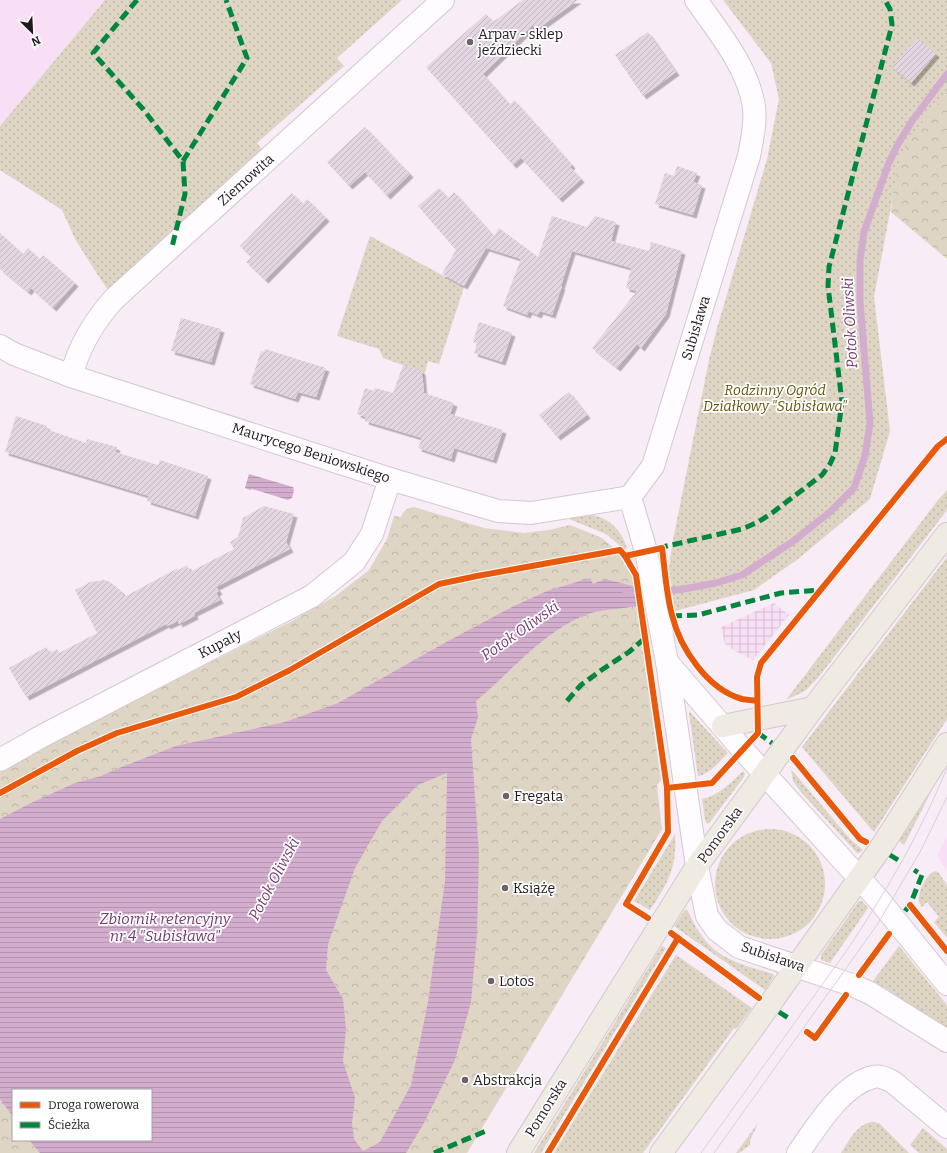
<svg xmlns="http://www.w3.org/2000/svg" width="947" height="1153" font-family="Bitter,serif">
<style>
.built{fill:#f9dff5}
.industrial{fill:url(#industrial-grid)}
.grass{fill:url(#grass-dots)}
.park{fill:url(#park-crowns);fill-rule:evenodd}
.water{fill:url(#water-rules);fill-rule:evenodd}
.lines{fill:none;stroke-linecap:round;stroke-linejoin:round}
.stream{stroke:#d3adce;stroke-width:7}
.building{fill:url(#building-hatch);filter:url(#shadow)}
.minor-casing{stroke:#d3c8d1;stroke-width:24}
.major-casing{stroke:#d0c9cf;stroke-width:24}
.minor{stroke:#fefcfe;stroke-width:22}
.major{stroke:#efebe3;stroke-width:22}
.tram{stroke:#d7d2d6;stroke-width:1}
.quiet{stroke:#00873e;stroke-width:5;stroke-dasharray:10 5;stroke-linecap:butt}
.cycleway-casing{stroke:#fff;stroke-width:8}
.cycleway{stroke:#e8590c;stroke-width:6}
.poi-dot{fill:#6c626a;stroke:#fff;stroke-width:1.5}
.labels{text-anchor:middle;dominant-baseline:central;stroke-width:3.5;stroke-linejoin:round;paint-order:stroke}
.poi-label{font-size:14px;fill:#21171f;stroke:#fff;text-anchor:start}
.street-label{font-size:14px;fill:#21171f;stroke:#fff}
.park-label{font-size:14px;font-style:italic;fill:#635607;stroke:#fff}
.water-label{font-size:15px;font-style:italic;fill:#74386f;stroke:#fff}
</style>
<defs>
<pattern id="industrial-grid" width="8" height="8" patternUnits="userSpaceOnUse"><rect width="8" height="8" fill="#f9dff5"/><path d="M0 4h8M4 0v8" fill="none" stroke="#d5bfd2"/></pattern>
<pattern id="grass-dots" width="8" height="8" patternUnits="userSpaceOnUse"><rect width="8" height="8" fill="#dfd5c4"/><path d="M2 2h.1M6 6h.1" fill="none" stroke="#bfb6a8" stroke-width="1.8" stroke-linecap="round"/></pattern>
<pattern id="park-crowns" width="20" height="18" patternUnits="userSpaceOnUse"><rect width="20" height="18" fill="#dfd5c4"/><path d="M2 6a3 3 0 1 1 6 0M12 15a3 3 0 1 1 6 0" fill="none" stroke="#bfb6a8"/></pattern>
<pattern id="water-rules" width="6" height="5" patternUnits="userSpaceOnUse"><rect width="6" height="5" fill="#d3adce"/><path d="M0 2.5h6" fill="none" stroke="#b594b0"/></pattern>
<pattern id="building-hatch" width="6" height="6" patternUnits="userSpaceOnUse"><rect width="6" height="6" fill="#e4d5e2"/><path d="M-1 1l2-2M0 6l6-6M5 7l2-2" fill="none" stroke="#c3b6c1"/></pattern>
<filter id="shadow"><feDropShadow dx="3.5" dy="3.5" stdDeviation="0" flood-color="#0004"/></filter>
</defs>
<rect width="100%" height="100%" fill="#f8ecf6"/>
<g class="built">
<path d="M0,0h105l-105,126z"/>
<path d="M946,837l1,1v33l-10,-15z"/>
</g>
<path class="industrial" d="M774,603l15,12 -36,45 -18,-9 -10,-7 -4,-17z"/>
<g class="grass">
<path d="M105,0h297l-65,58 7,8 -87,77 5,7 -153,141 -8,-11 -26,-41 -13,-29 -62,-40v-44z"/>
<path d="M723,0h224v92l-26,32 -14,21 -8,19 -3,16 -22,117 16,134 -20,68 -72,60 -44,31 -79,21 -6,-42 3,-24 37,-185 8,-32 50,-169 12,-60 -8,-36z"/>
<path d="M370,236l94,51 -25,77 -11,-3 -5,18 -1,-5 -2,-3 -37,-13 -4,-9 -42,-13z"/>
<path d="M947,490v20l-129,168 -13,13 -19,9 152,-200z"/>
<path d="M590,515c18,1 32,16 37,33l-2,2 -19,-16 -37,-15z"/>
<path d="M947,557v162l-73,113 -3,-3 -69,-82z"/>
<path d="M690,712l38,41c-9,9 -18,21 -30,23l-9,-63z"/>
<path d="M791,769l59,70 13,11 -4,3h-2l-56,-61 -8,-11z"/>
<path d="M743,771l2,3 -1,3 -34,45 -3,2 -2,-4 -3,-21c18,-4 28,-16 41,-28z"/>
<path d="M932,790l-28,55 -5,-4z"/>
<circle cx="770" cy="884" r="55"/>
<path d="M675,834c2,34 -7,49 -25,76l-16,-9z"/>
<path d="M935,871l3,1 9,13v53l-13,-16 5,-5 -12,-15 -5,5c-2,-3 -4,-6 -3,-9 0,-9 8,-24 16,-27z"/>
<path d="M859,901h3l6,7 -38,55 -9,-3v-5z"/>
<path d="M685,910l3,1c20,46 42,50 85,63l1,2 -1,2 -8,12 -91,-64z"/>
<path d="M662,946l4,2 -125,205h-7z"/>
<path d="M899,946l48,59v24l-57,-38 -17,-10z"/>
<path d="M676,955l76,53 -16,21 -2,-1 -91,125h-89z"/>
<path d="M872,1122l7,1 30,30h-68c8,-12 16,-29 31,-31z"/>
<path d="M758,1123l-8,18v4l-11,8h-3z"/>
<path d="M923,1128l24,21v4h-28l-9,-8z"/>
</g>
<g class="park">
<path d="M947,92v167l-56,-47c2,-16 3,-33 8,-48 9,-28 30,-50 48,-72z"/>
<path d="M414,507l70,21 40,5 25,-3 21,-5 32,13 12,10 18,28 29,204 -4,5 5,44 -195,324h-467v-380l31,-20 261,-132 45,-26 32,-25 18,-31 7,-23 7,1c3,-7 6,-9 13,-10zM13,1090h138v50h-138z"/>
</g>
<g class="water">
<path d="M249,474l44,13 1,3 -2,8 -4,2 -36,-11 -2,1 -5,-2z"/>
<path d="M590,578l3,6 12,-5 28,7 4,20c-14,3 -33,3 -46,7 -45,15 -80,59 -115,88l2,16 -7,22 8,115 -2,80 -6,68 -16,58 -31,63 -18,30h-366l-11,-13h122v-50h-138v27l-13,-18v-280l33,-17 42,-19 26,-7 23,-10 52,-20 109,-24 53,-19 110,-62 64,-34 35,-16zM447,773l-2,108 -17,121 -17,83 -31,57 -17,9 -9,-12 -2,-16 3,-25 -12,-37 3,-32 -3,-30 -17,-29 2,-26 27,-76 27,-47 36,-36z"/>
</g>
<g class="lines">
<path class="stream" d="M626,593l8,-3h44l38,-7 26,-8 50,-33 38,-30 24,-24 11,-32 5,-33 -10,-122v-41l4,-28 24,-67 9,-19 15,-25 35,-47"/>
</g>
<g class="building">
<path d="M523,0h55l-42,30 -3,-5 -50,49 27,31 4,-5 58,65 -2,2 11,12 -22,20 -38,-41 -8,7 -87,-98 60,-53 7,8z"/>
<path d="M648,32l28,40 -33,24 -28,-41z"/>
<path d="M917,38l19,16 -25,29 -19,-16z"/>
<path d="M365,127l45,47 -23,22 -22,-24 -16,14 -22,-24z"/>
<path d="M677,166l20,7 -4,9 9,3 -9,30 -38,-11 10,-31 9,3z"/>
<path d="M439,188l9,10 6,-6 40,44 5,-8 39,29 14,-41 35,11 8,-11 21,6 -5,19 38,10 2,-9 31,9 -16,63 -25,34 -4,-4 -20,24 -25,-20 45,-57 -11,-3 5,-20 -59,-17 -11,35h1l-10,29 -12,-4 -2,4 -9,-4 -2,4 -24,-9 18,-47 -35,-11 -22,38 -22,-12 14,-24 -38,-44z"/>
<path d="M292,193l11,11 4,-5 19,19 -61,62 -19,-18 5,-5 -11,-11z"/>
<path d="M0,233l23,21 5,-6 12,11 3,-4 32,28 -22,25 -22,-20 -3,4 -28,-23z"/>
<path d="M181,318l40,11 -10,33 -40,-11z"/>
<path d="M479,322l33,11 -10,29 -28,-9 3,-10 -4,-1z"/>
<path d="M265,349l61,19 -10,29 -18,-5 -3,7 -45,-15 11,-33 3,1z"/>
<path d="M403,365l19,6 2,22 30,10 -4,11 53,16 -10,30 -39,-12 -3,11 -33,-11 4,-10 -57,-17 1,-4 -9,-3 8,-26 9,3 1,-3 18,5z"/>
<path d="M569,392l18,23 -30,22 -18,-22z"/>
<path d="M16,416l31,10 -1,3 40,14 1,-4 30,8 -2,5 43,13 2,-5 48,16 -13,40 -48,-15 2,-5 -144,-44z"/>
<path d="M264,506l30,8 -8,28 4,7 -74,38 3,4 -3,2 4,7 -26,13 1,3 -16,8 -1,-3 -11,5 -1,-2 -140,73 -17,-29 37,-21 4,6 7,-4 2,4 38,-20 -22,-43 15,-8 15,-2 5,2 11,9 3,6 54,-29 -1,3 10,-6 3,7 44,-23 -4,-7 8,-5 5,-19z"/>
</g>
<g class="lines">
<g class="minor-casing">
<g id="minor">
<path d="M0,346l14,8 57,22 319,103 108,32 33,2 99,-16"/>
<path d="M71,376c8,-29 23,-55 43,-77l329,-299"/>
<path d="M630,497l16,54 21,111 30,204 10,50 10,14 22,17 113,38 18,8 77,48"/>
<path d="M630,497l23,-31 96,-310c3,-16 7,-33 5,-49 -6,-40 -35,-74 -58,-107"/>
<path d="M667,662l75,87 137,151 68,84"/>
<path d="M0,760l44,-25 268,-139 42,-34 18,-28 18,-55"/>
<path d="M798,1153c18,-25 43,-68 75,-76 7,-2 14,2 20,5l54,45"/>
</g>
</g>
<g class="major-casing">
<g id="major">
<path d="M723,726l90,-18"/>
<path d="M518,1153l179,-287 116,-158 134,-174"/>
<path d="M661,1153l92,-125 127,-179 67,-105"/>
</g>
</g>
<use href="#minor" class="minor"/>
<use href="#major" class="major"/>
<g class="tram">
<path d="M701,1153l146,-203c39,-58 74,-118 100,-182"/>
<path d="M714,1153l163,-228 43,-73 27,-55"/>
</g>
<g class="quiet">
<path d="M137,0l-44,53 50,56 40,52 2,33 -13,53"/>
<path d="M183,161l64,-103 -21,-58"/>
<path d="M658,548l84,-19 16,-7 14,-9 50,-38 8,-11 5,-11 7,-51 -14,-116 1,-19 63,-242 -2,-16 -5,-9"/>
<path d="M672,616l26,-1 83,-22 38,-3"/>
<path d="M567,701l14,-16 22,-16 26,-17 16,-14"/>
<path d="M758,733l14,10"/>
<path d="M890,855l8,5"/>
<path d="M905,911l5,-6 12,-30 -8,-5"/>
<path d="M779,1012l11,7"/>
<path d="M434,1153l52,-22"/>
</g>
<g class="cycleway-casing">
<g id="cycleway">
<path d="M625,556l37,-8c3,22 4,45 10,67 8,33 35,74 70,84 5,1 10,1 15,2"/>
<path d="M793,758l67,81 6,3"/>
<path d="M667,788l45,-5 46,-50 -1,-56 4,-14 177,-217 9,-7"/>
<path d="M0,793l77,-42 40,-18 119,-36 54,-27 149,-86 38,-8 143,-26 5,6 11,19 31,213 1,44 -42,72 22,14"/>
<path d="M910,905l37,46"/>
<path d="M671,933l88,65"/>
<path d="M859,975l30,-41"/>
<path d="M807,1032l8,6 31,-43"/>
<path d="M548,1153l130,-215"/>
</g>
</g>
<use href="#cycleway" class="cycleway"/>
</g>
<g class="poi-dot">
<circle cx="470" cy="42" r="4"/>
<circle cx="506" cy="796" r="4"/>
<circle cx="505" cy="888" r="4"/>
<circle cx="491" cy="981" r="4"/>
<circle cx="465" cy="1080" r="4"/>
</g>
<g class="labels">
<g class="poi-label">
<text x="478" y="34">Arpav - sklep<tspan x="478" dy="16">jeździecki</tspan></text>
<text x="514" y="796">Fregata</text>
<text x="513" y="888">Książę</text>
<text x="499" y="981">Lotos</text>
<text x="473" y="1080">Abstrakcja</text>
</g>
<g class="street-label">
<text transform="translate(246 180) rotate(-42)">Ziemowita</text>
<text transform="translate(696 328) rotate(-73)">Subisława</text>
<text transform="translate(311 453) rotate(18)">Maurycego Beniowskiego</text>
<text transform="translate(220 644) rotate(-27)">Kupały</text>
<text transform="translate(720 835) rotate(-54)">Pomorska</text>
<text transform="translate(773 957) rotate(19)">Subisława</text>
<text transform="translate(546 1108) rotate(-58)">Pomorska</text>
</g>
<g class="park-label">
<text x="775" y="390">Rodzinny Ogród<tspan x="775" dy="16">Działkowy "Subisława"</tspan></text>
</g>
<g class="water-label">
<text transform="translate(850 323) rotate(-93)">Potok Oliwski</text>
<text transform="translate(520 631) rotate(-35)">Potok Oliwski</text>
<text transform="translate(274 879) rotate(-62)">Potok Oliwski</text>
<text x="165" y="919">Zbiornik retencyjny<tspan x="165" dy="17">nr 4 "Subisława"</tspan></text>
</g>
</g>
<rect x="12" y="1089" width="140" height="52" fill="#ffffff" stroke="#a6a2a5"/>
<rect x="20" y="1102" width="20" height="6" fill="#e8590c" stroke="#a6a2a5"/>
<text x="48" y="1109" font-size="12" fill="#21171f">Droga rowerowa</text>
<rect x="20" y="1122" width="20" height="6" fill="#00873e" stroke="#a6a2a5"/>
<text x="48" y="1129" font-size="12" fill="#21171f">Ścieżka</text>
<g transform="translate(32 32) rotate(156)" stroke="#ffffff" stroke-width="3" paint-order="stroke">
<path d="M0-3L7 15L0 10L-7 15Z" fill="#21171f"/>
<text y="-6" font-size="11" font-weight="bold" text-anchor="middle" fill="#21171f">N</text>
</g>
</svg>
